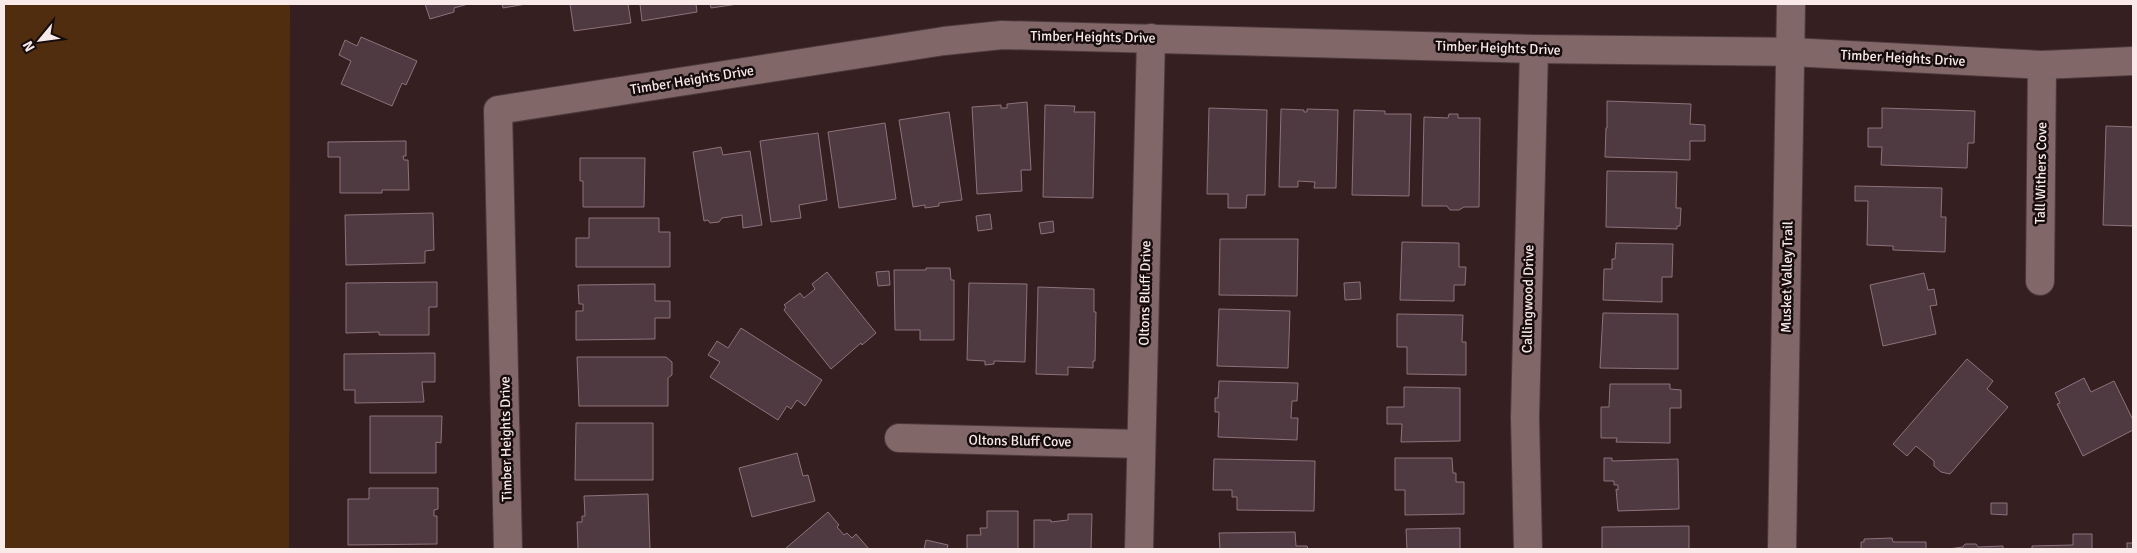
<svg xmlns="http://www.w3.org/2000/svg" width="2137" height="553" font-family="Signika,sans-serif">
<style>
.green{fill:#512d0f}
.building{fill:#503a42;stroke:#8c737c}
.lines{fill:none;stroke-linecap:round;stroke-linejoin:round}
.street-casing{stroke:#4d3a3b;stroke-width:30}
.street{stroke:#816768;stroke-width:28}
.labels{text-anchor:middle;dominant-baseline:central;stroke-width:5;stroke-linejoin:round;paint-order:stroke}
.street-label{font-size:14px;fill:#f9e9e9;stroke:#160c0d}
</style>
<rect width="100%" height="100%" fill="#351f21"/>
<path class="green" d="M4,4h286l-1,545h-285z"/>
<g class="building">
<path d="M425,4h43l-14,4v4l-24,7z"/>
<path d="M502,4h24l-23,4z"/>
<path d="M570,4h58l3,19 -57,8z"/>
<path d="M640,4h56l1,8 -55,9z"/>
<path d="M710,4h28l-27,4z"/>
<path d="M361,37l56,24 -11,24 -4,-2 -10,23 -51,-22 10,-23 -12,-6 6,-15 12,6z"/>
<path d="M1607,101l84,3 -1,20 15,1v16h-15v19l-85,-3 1,-29h1z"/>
<path d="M1027,102l4,68h-10l1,21 -45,3 -5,-87 29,-2v3h6v-4z"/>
<path d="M1045,105l30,1 -1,6h21l-2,86 -50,-1z"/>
<path d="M1209,108l58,2 -2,85h-18l-1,13h-18v-14h-21z"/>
<path d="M1882,108l93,3 -1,32h-6l-1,25 -86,-3 1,-18h-14v-19h14z"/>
<path d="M1281,109l23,1v2h3v-3l31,1 -2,78h-22l1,-6 -17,-1v6h-19z"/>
<path d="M1354,110l31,1v3h26l-2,82 -57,-1z"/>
<path d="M949,112l13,88 -23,3v3l-14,2v-3l-12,2 -14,-87z"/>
<path d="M1449,114h9v4h22l-1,89h-15l-5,3h-9l-3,-4h-25l2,-89 24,1z"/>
<path d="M885,123l11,76 -57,9 -11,-76z"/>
<path d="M2106,126l27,1v99l-30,-1z"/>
<path d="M818,133l9,67 -28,5 2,13 -30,4 -11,-81z"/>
<path d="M406,141v15h-3l1,4h4l1,30h-27v3h-42v-36h-12v-15z"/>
<path d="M721,147l2,8 27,-4 12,74 -19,3 -1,-13 -20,3 -3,4 -9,1 -2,-3 -4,1 -11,-69z"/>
<path d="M580,158h65l-1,49h-61v-26h-3z"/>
<path d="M1607,171l70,1 -1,36h5l-1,18h-3v3l-71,-2z"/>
<path d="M1855,186l87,2 -1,29h5l-1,35 -52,-2v-4l-26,-1 1,-44h-13z"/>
<path d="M433,213l1,37 -9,1v12l-79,2 -1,-50z"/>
<path d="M990,214l2,15 -14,2 -2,-15z"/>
<path d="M589,218h70v14h11v35h-94v-29h13z"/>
<path d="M1053,221l1,11 -13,2 -2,-11z"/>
<path d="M1220,239h78l-1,57 -78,-1z"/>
<path d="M1402,242l57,1v24h7l-1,18h-11v16l-54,-1z"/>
<path d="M1616,243l57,1 -1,33h-10v25l-59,-2 1,-31h8v-10h3z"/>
<path d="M926,268h24l1,12h3v60h-34v-10h-25l-1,-60h32z"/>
<path d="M889,271l1,14 -12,1 -2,-14z"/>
<path d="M827,272l49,61 -14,12 -1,-2 -30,26 -47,-59 2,-3 -2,-2 16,-12 4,5 11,-9 -3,-5z"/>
<path d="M1924,273l4,17 6,-1 3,16 -7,1 6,28 -53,12 -13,-61z"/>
<path d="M437,282v25h-8v28h-50v-3l-33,1v-50z"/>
<path d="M1360,282l1,17 -16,1 -1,-17z"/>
<path d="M969,283l58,1 -2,78 -31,-1v3l-9,1v-4l-18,-1z"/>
<path d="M655,284v17h15v17h-15v21l-79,1v-29h7v-7h-4l-1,-19z"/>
<path d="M1038,287l56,2v23h2l-1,49h-2v7l-25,-1v8l-32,-1z"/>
<path d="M1219,309l71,2 -2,57 -71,-2z"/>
<path d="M1603,313l75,1v55l-78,-1z"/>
<path d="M1397,314l66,1 -1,27h4v33l-59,-1v-27h-10z"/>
<path d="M741,328l81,52 -17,26 -8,-6 -6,9 -4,-3 -9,14 -68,-43 10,-15 -12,-7 9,-14 11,7z"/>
<path d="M435,353v29h-13l2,20 -69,1v-13h-11v-36z"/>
<path d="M577,357h89l6,5v13l-4,3v28h-89z"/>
<path d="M1967,359l26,22 -6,8 21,18 -58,67 -9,-2 -7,-6v-5l-18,-15 -9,10 -14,-12z"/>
<path d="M2084,378l7,14 23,-11 19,39v10l-50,26 -26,-52 3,-1 -5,-10z"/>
<path d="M1219,381l79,2 -1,18h-5l-1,17h7l-1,22 -79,-3 1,-25h-4v-14h3z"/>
<path d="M1610,384h60v5l11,1v18h-11v35l-54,-1 1,-4h-16v-31h8z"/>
<path d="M1404,387l56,1v53l-59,1 1,-18h-15v-17h17z"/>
<path d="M370,416h72l-1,27 -5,-1v31h-66z"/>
<path d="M576,423h77v57h-78z"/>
<path d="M797,453l6,23 5,-1 7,26 -63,16 -13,-49z"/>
<path d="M1395,458h57l1,15h3v9h8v32l-59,1v-25h-10z"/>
<path d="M1604,458h8v3l66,-2 1,50 -61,2 -2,-22 2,1v-5h-4v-4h-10z"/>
<path d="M1214,459l101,2 -1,50 -77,-1v-13h-5v-7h-19z"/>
<path d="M369,488h69v21l-4,1v6h3v28l-89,1v-46h21z"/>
<path d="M648,494l2,55h-72l-1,-27h5v-6h3l-1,-20z"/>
<path d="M1991,503h16v12l-16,-1z"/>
<path d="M987,511h31v38h-51v-14h14l-1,-7h7z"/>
<path d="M828,512l11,13 -2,2 7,8 3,-2 5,5 4,-4 13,15h-84z"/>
<path d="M1068,514h24l-1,35h-57v-29h17v2l17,-2z"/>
<path d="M1689,526v23h-87v-22z"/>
<path d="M1460,528v21h-53l-1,-20z"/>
<path d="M1295,532l1,14h11l1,3h-88l-1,-16z"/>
<path d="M2073,534h19v15h-60v-3l41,-1z"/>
<path d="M1892,538l1,4h33v7h-65v-7h3v-3z"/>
<path d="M926,540l22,5 -1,4h-23z"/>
<rect x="2127" y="543" width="6" height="6"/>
<path d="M1965,544h11l2,3 25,-1v3h-55l15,-2z"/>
</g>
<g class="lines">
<g class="street-casing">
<g id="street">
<path d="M2040,281l2,-216"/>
<path d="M899,438l242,6"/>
<path d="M508,549l-10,-439 446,-69 58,-6 532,14 257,3 251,13 91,-4"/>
<path d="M1139,549l12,-511"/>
<path d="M1528,549l-3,-131 9,-369"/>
<path d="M1782,549l9,-545"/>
</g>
</g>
<use href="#street" class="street"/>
</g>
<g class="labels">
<g class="street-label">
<text transform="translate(1093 37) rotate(1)">Timber Heights Drive</text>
<text transform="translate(1498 48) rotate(2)">Timber Heights Drive</text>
<text transform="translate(1903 58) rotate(3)">Timber Heights Drive</text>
<text transform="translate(692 80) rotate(-9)">Timber Heights Drive</text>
<text transform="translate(2041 173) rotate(-89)">Tall Withers Cove</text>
<text transform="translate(1787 277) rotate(-89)">Musket Valley Trail</text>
<text transform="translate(1145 293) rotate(-89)">Oltons Bluff Drive</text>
<text transform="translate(1528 299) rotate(-89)">Callingwood Drive</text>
<text transform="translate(506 439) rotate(-91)">Timber Heights Drive</text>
<text transform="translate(1020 441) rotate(1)">Oltons Bluff Cove</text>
</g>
</g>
<rect width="2137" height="553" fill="none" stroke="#f9e9e9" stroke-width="10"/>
<g transform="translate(40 40) rotate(241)" stroke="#160c0d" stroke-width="4" paint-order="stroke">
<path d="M0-4L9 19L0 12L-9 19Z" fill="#f9e9e9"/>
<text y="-8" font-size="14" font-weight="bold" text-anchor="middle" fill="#f9e9e9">N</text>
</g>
</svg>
